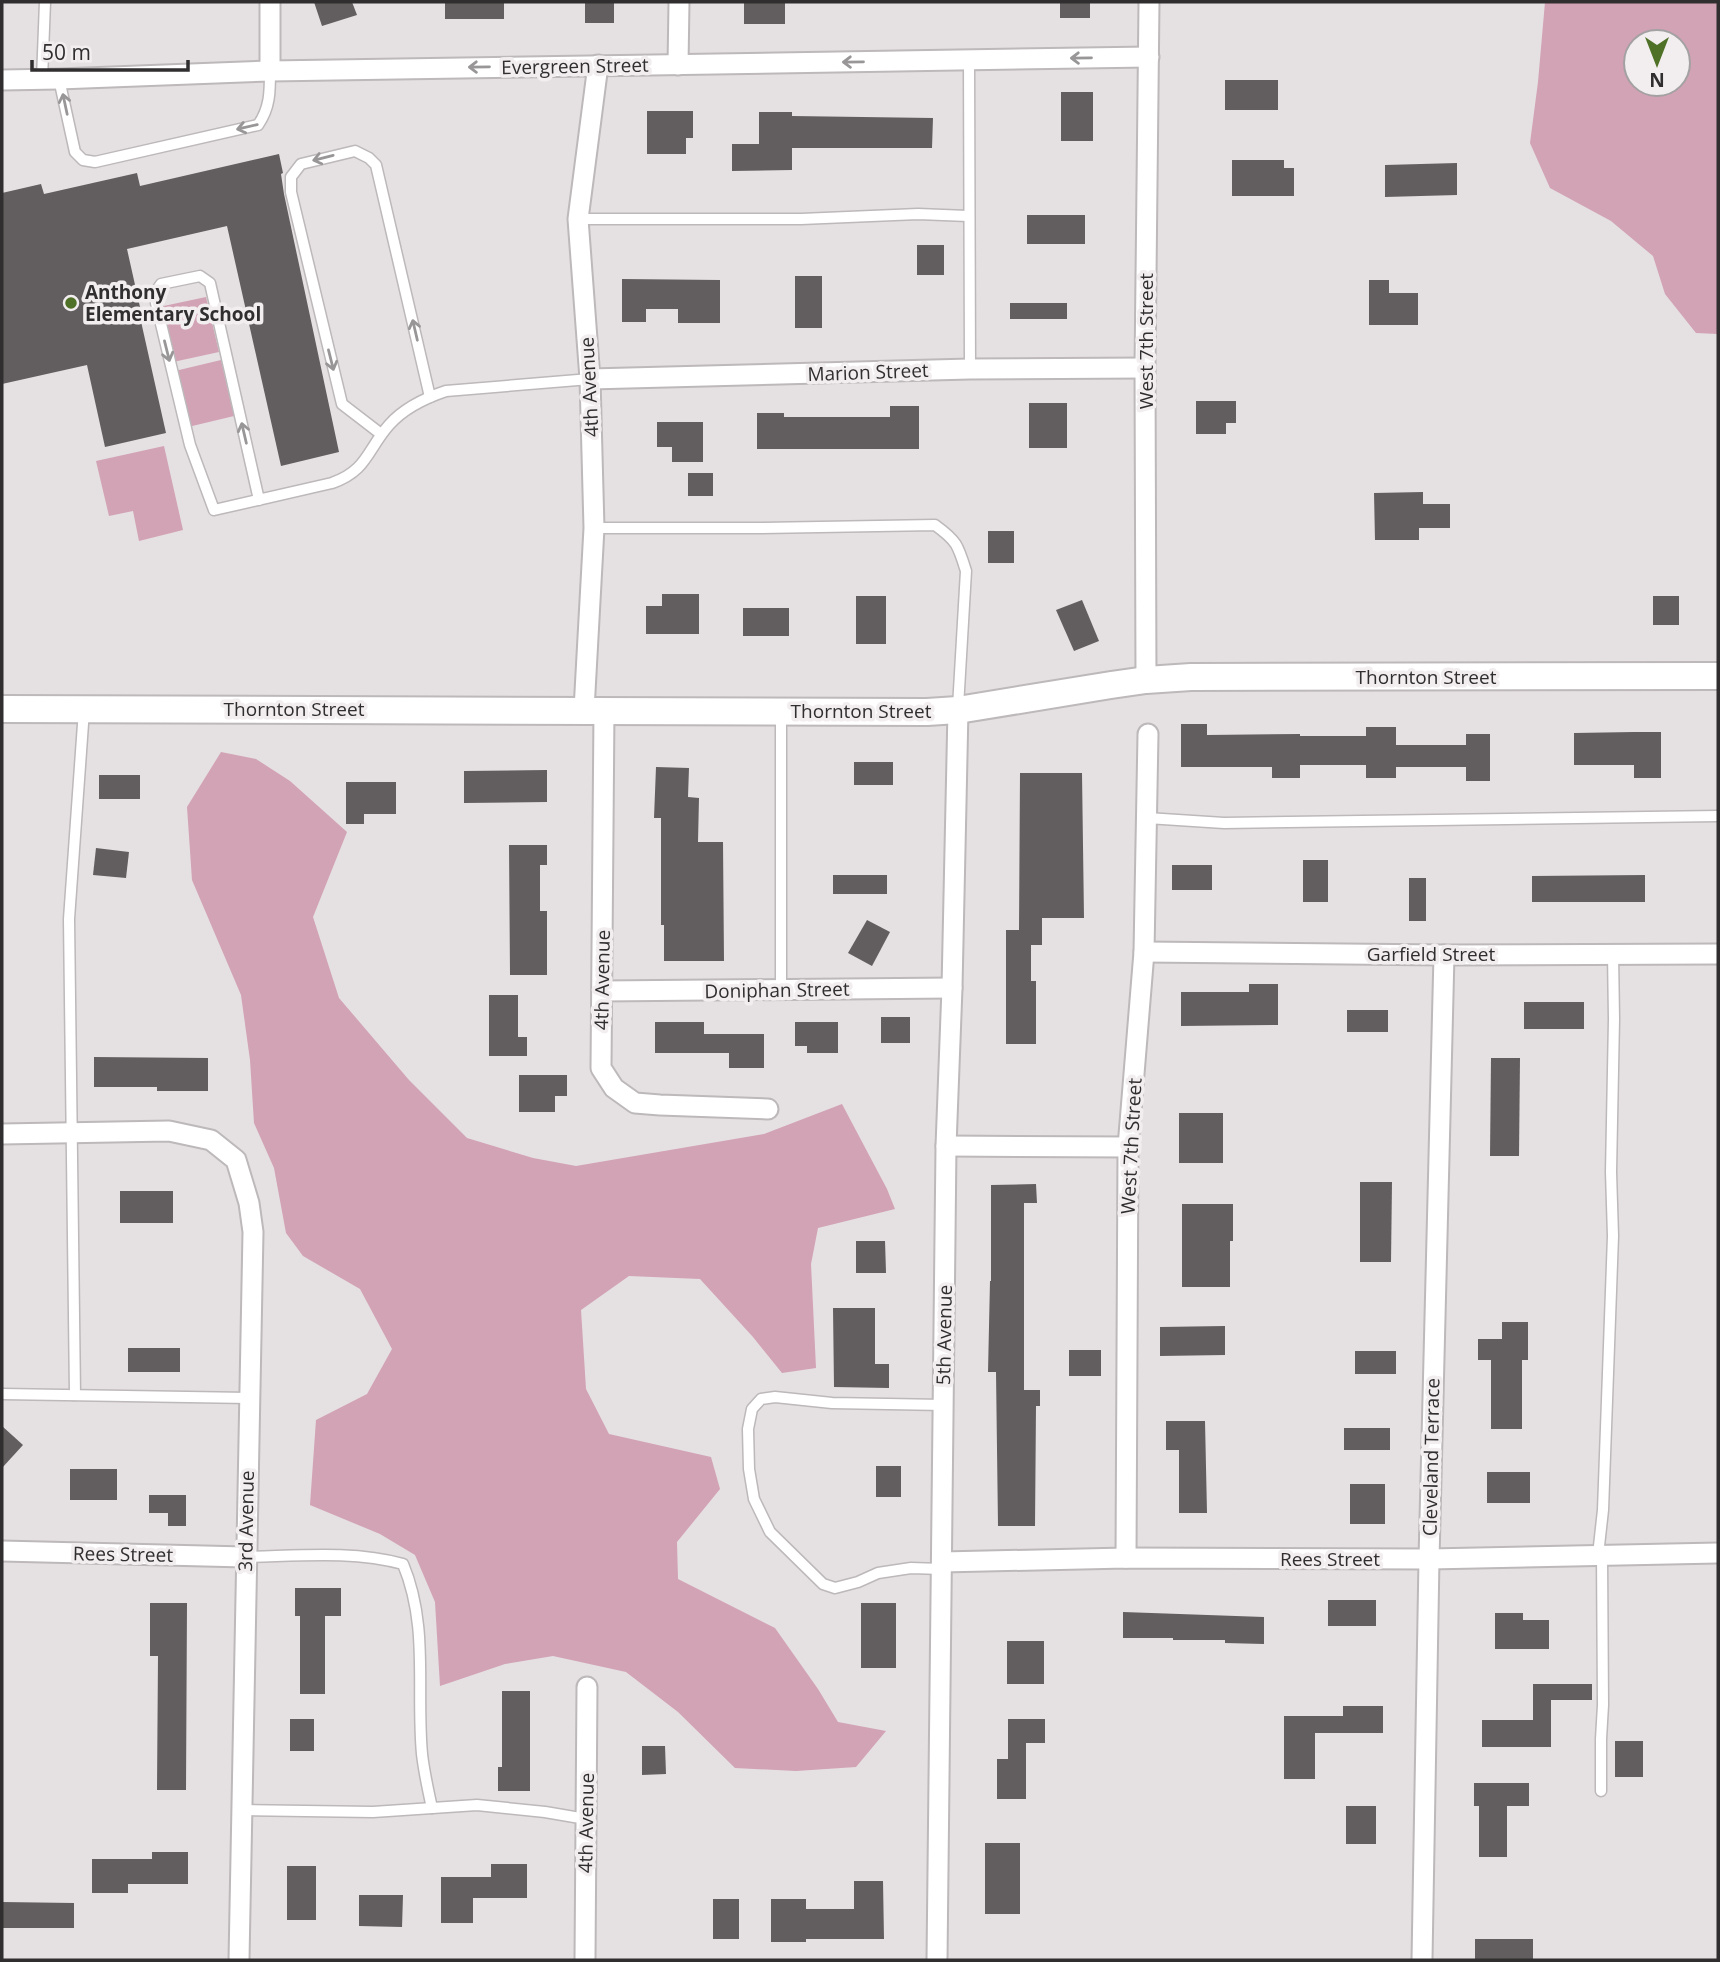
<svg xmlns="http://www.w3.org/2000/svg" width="1720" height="1962" font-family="'Open Sans',sans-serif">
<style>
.green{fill:#d2a2b5;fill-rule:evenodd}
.building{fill:#625e5f}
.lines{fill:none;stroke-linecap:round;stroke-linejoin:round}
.lane-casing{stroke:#bdb8ba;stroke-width:13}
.street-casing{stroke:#bdb8ba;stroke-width:23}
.secondary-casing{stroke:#bdb8ba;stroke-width:30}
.lane{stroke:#fff;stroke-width:10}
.street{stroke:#fff;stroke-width:19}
.secondary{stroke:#fff;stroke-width:26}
.oneway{stroke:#989697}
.poi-dot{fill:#4f7027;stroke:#f2eeef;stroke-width:2.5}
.labels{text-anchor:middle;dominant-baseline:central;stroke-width:7;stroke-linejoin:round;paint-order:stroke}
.street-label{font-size:19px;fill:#302e2f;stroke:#f2eeef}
.poi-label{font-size:19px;font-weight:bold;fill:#302e2f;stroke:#f2eeef;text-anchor:start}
</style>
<rect width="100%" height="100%" fill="#e5e0e2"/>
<g class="green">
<path d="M1545,2h173v332l-22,-1 -31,-39 -12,-38 -42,-35 -61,-33 -20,-45 8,-61zM1636,42h42v42h-42z"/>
<path d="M206,297l13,55 -46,10 -14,-55z"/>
<path d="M221,360l13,56 -46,11 -13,-56z"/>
<path d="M164,446l19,84 -44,11 -6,-30 -24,5 -13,-55z"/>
<path d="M221,752l35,7 34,22 57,51 -34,85 26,81 70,82 58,58 66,20 43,8 188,-32 78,-30 45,85 8,20 -77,19 -7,36 5,104 -34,5 -29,-36 -53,-58 -71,-3 -48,34 5,79 23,45 102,23 9,32 -43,53 1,37 97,49 43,61 20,33 48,9 -30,36 -60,4 -61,-3 -57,-56 -52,-40 -73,-16 -48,8 -65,22 -5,-84 -20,-47 -35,-21 -70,-29 6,-85 51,-26 25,-45 -32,-60 -57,-33 -17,-23 -12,-65 -20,-45 -4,-63 -9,-65 -49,-115 -5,-73z"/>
</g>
<g class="building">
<path d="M314,2h38l5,13 -35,11z"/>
<rect x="445" y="2" width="59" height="17"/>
<rect x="585" y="2" width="29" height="21"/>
<rect x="744" y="2" width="41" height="22"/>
<rect x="1060" y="2" width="30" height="16"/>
<rect x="1225" y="80" width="53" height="30"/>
<rect x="1061" y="92" width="32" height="49"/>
<path d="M647,111h46v27h-7v16h-39z"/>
<path d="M759,112h33v4l141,2 -1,30h-140v22l-60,1v-27h27z"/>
<path d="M279,154l4,19 -2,1 3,20 55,258 -58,14 -54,-240 -100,23 15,67 -2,1 26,116 -61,14 -18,-82 -85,19v-191l39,-9 3,10 93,-21 3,13z"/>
<path d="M1232,160h52v8h10v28h-62z"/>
<path d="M1457,163v32l-72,2v-32z"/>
<rect x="1027" y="215" width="58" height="29"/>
<rect x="917" y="245" width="27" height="30"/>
<rect x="795" y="276" width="27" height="52"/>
<path d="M622,279l98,1v43h-42v-14h-32v13h-24z"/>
<path d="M1369,280h20v13h29v32h-49z"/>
<rect x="1010" y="303" width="57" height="16"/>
<path d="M1196,401h40v22h-10v11h-30z"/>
<rect x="1029" y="403" width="38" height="45"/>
<path d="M890,406h29v43h-162v-36h27v4h106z"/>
<path d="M657,422h46v40h-31v-15h-15z"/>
<rect x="688" y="473" width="25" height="23"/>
<path d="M1423,492v12h27v24h-31v12h-44l-1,-47z"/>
<rect x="988" y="531" width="26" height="32"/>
<path d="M662,594h37v40h-53v-28h16z"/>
<rect x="856" y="596" width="30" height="48"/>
<rect x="1653" y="596" width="26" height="29"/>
<path d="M1082,600l17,41 -25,10 -18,-41z"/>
<rect x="743" y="608" width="46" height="28"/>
<path d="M1181,724h26v11l93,-1v2h66v-9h30v18h70v-11h24v47h-24v-14h-70v11h-30v-13h-66v13h-28v-11h-91z"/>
<path d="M1634,732h27v46h-27v-13h-60v-32z"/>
<rect x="854" y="762" width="39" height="23"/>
<path d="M656,767l33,1 -1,29 11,1 -1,44h25l1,119h-60v-36h-3v-107h-7z"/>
<path d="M547,770v32l-83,1v-32z"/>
<path d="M1020,773h62l2,145h-42v27h-11v36h5v63h-30v-114h13z"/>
<rect x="99" y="775" width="41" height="24"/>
<path d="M346,782h50v32h-32v10h-18z"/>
<path d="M509,845h38v20h-7v46h7v64h-37z"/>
<path d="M96,848l33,4 -3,26 -33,-3z"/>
<rect x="1303" y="860" width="25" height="42"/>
<rect x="1172" y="865" width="40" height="25"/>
<rect x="833" y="875" width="54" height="19"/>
<path d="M1645,875v27h-113v-26z"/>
<rect x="1409" y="878" width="17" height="43"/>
<path d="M867,920l23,12 -18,34 -24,-13z"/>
<path d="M1249,984h29v41l-97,1v-34h68z"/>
<path d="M489,995h29v42h9v19h-38z"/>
<rect x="1524" y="1002" width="60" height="27"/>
<rect x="1347" y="1010" width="41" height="22"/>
<rect x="881" y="1017" width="29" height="26"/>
<path d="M655,1022h49v12h60v34h-35v-15h-74z"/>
<path d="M795,1022h43v31h-31v-7h-12z"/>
<path d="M94,1057l114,1v33h-51v-4h-63z"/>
<path d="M1491,1058h29l-1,98h-29z"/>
<path d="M519,1075h48v21h-12v16h-36z"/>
<rect x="1179" y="1113" width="44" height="50"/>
<path d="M1360,1182h32l-1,80h-31z"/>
<path d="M1036,1184l1,19h-13v187h16v16h-4l-1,120h-37l-2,-154h-8l2,-91h1v-96z"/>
<rect x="120" y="1191" width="53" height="32"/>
<path d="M1182,1204h51v37h-3v46h-48z"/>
<path d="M856,1241h29l1,32h-30z"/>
<path d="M833,1308h42v56h14v24l-55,-1z"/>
<path d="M1502,1322h26v38h-6v69h-31v-69h-13v-21h24z"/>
<path d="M1225,1326v29l-65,1v-29z"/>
<rect x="128" y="1348" width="52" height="24"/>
<rect x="1069" y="1350" width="32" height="26"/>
<rect x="1355" y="1351" width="41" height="23"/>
<path d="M1166,1421h39l2,92h-28v-63h-13z"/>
<path d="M2,1426l21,19 -21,23z"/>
<rect x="1344" y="1428" width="46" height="22"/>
<rect x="876" y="1466" width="25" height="31"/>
<rect x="70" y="1469" width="47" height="31"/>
<rect x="1487" y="1472" width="43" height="31"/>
<rect x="1350" y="1484" width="35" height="40"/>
<path d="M149,1495h37v31h-18v-13h-19z"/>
<path d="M295,1588h46v28h-16v78h-25v-78h-5z"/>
<rect x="1328" y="1600" width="48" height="26"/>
<path d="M150,1603h37l-1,187h-29l1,-134h-8z"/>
<rect x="861" y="1603" width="35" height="65"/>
<path d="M1123,1612l141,5v27l-39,-1v-3h-52v-2h-50z"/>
<path d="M1495,1613h28v7h26v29h-54z"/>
<rect x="1007" y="1641" width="37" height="43"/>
<path d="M1533,1684h59v16h-41v47h-69v-27h51z"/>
<path d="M502,1691h28v100h-32v-24h4z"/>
<path d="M1343,1706h40v27h-68v46h-31v-63h59z"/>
<rect x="290" y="1719" width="24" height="32"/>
<path d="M1008,1719h37v24h-19v56h-29v-40h11z"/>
<rect x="1615" y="1741" width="28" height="36"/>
<path d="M642,1746h23l1,28 -24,1z"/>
<path d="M1474,1783h55v23h-22v51h-28v-51h-5z"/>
<rect x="1346" y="1806" width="30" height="38"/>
<rect x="985" y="1843" width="35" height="71"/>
<path d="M152,1852h36v32h-60v9h-36v-34h60z"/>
<path d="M491,1864h36v34h-54v25h-32v-46h50z"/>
<rect x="287" y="1866" width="29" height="54"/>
<path d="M854,1881h29l1,58h-78v3h-35v-43h35v10h48z"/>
<path d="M359,1895h44l-1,32 -43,-1z"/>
<rect x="713" y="1899" width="26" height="40"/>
<path d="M2,1902l72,1v25h-72z"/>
<rect x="1475" y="1939" width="58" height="21"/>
</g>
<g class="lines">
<g class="lane-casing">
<g id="lane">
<path d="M969,60l1,309"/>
<path d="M42,79l3,-77"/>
<path d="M59,79l16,73 8,8 12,2 163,-37c12,-17 12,-33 12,-54"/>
<path d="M578,219h223l117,-5 50,2"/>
<path d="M381,434l-39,-30 -51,-212v-15l10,-13 54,-13 14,7 7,7 54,232"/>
<path d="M259,500l-49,-217 -10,-7 -39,8 -4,6 -1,13 34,142 24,65 118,-27c35,-12 35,-33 57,-58 15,-17 36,-27 57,-34l144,-12"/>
<path d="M594,528h165l176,-3c22,16 23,20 31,46l-8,136"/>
<path d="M1147,818l77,5 494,-7"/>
<path d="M781,990v-276"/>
<path d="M2,1394l247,4"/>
<path d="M75,1395l-6,-476 15,-209"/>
<path d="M1598,1555l5,-45 10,-274 -2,-64 3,-153 -1,-66"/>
<path d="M245,1557c52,-1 108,-7 158,7 26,62 13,125 19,190 2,18 6,36 10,54"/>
<path d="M942,1569l-31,-1 -33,5 -20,9 -23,6 -12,-4 -53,-52 -16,-33 -5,-30 -1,-40 4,-20 9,-10 14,-2 57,6 111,2"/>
<path d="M1601,1791v-52l2,-34 -1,-150"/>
<path d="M241,1810l132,2 104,-7 68,7 41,7"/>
</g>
</g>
<g class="street-casing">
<g id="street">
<path d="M678,65l1,-63"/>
<path d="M270,71v-69"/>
<path d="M2,80l57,-1 211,-8 879,-14"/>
<path d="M590,379l380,-10 175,-1"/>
<path d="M1146,680l-1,-312 4,-366"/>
<path d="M584,710l10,-182 -4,-149 -12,-160 20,-154"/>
<path d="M604,710l-3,358 13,20 21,15 25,2 108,4"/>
<path d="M1144,952l300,3 274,-1"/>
<path d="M602,991l350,-3"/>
<path d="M2,1134l167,-3 42,9 25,20 13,43 4,29 -14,728"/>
<path d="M946,1146l182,1"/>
<path d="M2,1551l243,6"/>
<path d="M1126,1558l2,-411 16,-195 4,-218"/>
<path d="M942,1562l184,-4 303,1 289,-6"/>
<path d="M585,1960l2,-273"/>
<path d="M937,1960l9,-814 6,-158 6,-278"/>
<path d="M1422,1960l7,-401 15,-604"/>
</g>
</g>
<g class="secondary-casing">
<path id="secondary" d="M2,709l925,3 31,-2 153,-25 35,-5 45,-3 527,-1"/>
</g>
<use href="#lane" class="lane"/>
<use href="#street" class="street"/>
<use href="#secondary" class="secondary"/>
</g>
<defs><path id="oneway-shaft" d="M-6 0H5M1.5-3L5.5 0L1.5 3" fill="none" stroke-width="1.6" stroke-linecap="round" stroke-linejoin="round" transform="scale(1.75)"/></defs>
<g class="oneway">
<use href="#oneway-shaft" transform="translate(1081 58) rotate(179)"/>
<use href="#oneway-shaft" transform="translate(853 62) rotate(179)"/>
<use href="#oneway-shaft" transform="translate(479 67) rotate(179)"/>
<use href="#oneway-shaft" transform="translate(65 104) rotate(-102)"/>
<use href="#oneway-shaft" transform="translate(247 127) rotate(167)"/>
<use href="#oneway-shaft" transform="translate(323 158) rotate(166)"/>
<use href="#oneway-shaft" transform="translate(415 330) rotate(-103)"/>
<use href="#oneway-shaft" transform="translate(167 351) rotate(76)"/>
<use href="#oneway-shaft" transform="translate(331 360) rotate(76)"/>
<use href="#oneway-shaft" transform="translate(244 433) rotate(-103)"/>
</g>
<circle class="poi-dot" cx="71" cy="303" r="7"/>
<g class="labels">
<g class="street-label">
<text transform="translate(575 66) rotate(-1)">Evergreen Street</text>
<text transform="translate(1146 341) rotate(-90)">West 7th Street</text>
<text transform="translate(868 372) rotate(-2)">Marion Street</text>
<text transform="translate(589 387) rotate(-93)">4th Avenue</text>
<text x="1426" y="677">Thornton Street</text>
<text x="294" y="709">Thornton Street</text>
<text x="861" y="711">Thornton Street</text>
<text x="1431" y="954">Garfield Street</text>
<text transform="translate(602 980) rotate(-89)">4th Avenue</text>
<text transform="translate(777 990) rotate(-1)">Doniphan Street</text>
<text transform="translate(1131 1146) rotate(-87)">West 7th Street</text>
<text transform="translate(944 1335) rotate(-89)">5th Avenue</text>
<text transform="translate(1431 1457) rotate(-89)">Cleveland Terrace</text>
<text transform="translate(246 1521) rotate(-89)">3rd Avenue</text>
<text transform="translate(123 1554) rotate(1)">Rees Street</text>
<text x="1330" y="1559">Rees Street</text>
<text transform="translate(586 1823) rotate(-89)">4th Avenue</text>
</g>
<g class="poi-label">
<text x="85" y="292">Anthony<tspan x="85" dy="22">Elementary School</tspan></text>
</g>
</g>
<rect width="1720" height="1962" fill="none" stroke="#302e2f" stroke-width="7"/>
<g transform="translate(1657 63) rotate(180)"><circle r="33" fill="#f2eeef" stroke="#a4a1a2" stroke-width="2"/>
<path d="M0-5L12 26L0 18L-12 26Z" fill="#4f7027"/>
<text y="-10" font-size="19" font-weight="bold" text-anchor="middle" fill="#302e2f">N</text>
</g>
<path d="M32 60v10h156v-10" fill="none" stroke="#302e2f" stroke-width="3.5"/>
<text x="42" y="60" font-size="21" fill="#302e2f" stroke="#f2eeef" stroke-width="5" paint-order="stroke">50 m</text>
</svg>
